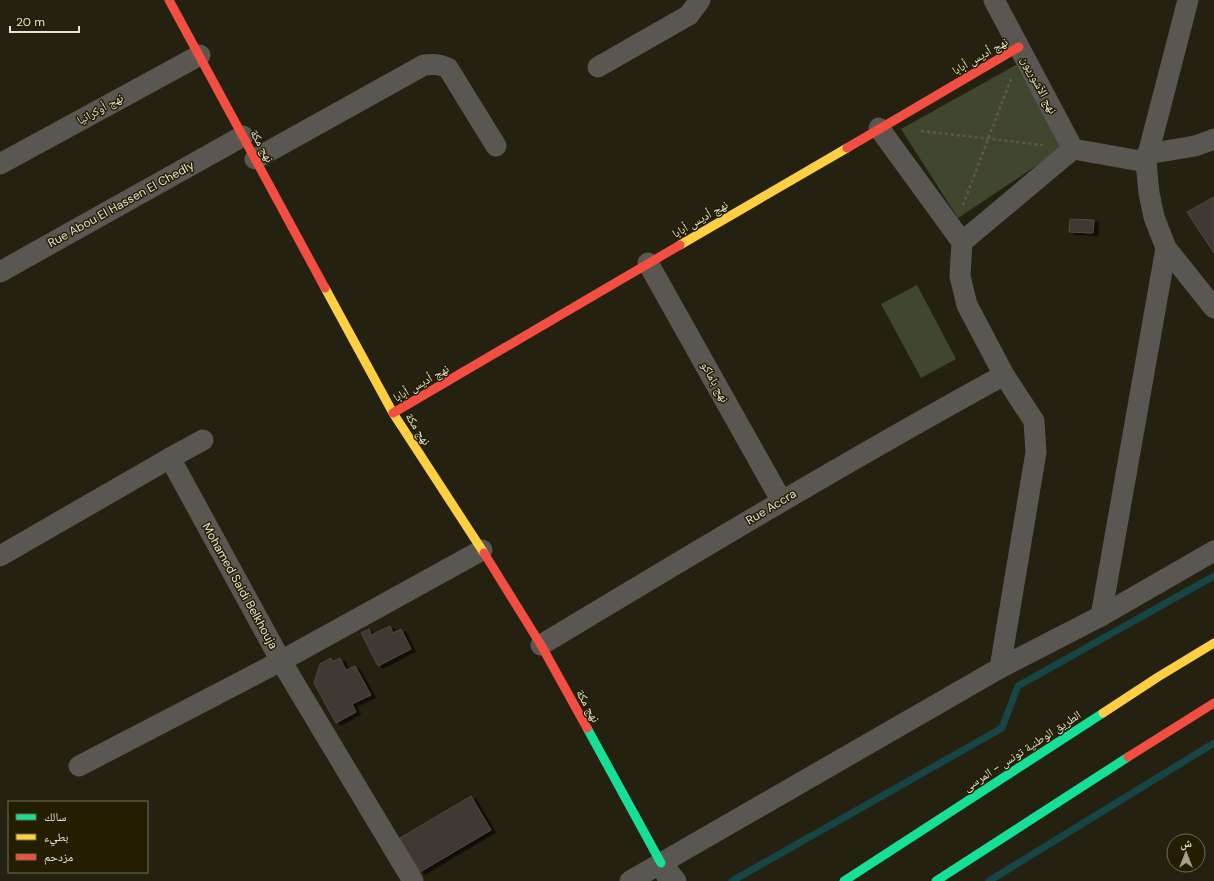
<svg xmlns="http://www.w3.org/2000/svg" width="1214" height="881" font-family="'DM Sans','Noto Naskh Arabic',sans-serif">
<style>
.green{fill:#41472e}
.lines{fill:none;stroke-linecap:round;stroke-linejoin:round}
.stream{stroke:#164545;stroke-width:7}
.building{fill:#3f3832;stroke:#4f4843;filter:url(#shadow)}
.path{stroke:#5d5953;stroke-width:2.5;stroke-dasharray:3 3;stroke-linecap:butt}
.street{stroke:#5a5652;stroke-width:21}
.fast{stroke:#16e098;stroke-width:9}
.slow{stroke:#ffcf43;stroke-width:9}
.jam{stroke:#f24e42;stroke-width:9}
.labels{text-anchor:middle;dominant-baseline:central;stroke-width:3;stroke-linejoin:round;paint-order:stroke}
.street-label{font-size:12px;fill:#e7e5d3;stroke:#231e01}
</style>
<defs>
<filter id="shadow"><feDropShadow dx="4.5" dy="2.5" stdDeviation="0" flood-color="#0009"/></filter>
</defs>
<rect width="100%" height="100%" fill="#242111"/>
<g class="green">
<path d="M1016,65l47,83 -105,70 -57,-89z"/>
<path d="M917,285l39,74 -35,19 -40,-74z"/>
</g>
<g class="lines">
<g class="stream">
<path d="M732,881l270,-153 16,-42 196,-110"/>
<path d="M989,881l225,-138"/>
</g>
</g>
<g class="building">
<path d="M1214,197v56l-27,-41z"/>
<path d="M1070,219l24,1 -1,13 -24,-1z"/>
<path d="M390,626l3,7 8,-4 10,20 -33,17 -17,-33 8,-4 2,6z"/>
<path d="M331,658l1,4 8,-4 6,12 9,-4 16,29 -19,9 4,8 -20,11 -22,-40 6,-19z"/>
<path d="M471,796l20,34 -71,42 -20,-34z"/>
</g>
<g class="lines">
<g class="path">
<path d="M921,131l122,14"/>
<path d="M963,205l48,-126"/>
</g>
<g class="street">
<path d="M994,0l79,149"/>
<path d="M1188,0l-42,162 3,31 5,24 12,31 48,60"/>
<path d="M598,67l91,-52 11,-15"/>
<path d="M879,128l83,114 -2,34 7,29 37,70 30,46 2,31 -36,216"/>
<path d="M1147,154l48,-8 19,-7"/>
<path d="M255,159l169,-94c9,-1 15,-1 24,3l48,78"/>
<path d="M0,164l200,-109"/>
<path d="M962,242l111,-93 73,13"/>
<path d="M648,263l133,237"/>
<path d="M0,272l243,-136"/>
<path d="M170,458l111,203 132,220"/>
<path d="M0,556l170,-98 33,-18"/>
<path d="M1101,616l65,-368"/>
<path d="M541,645c153,-92 306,-184 463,-270"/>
<path d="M79,766l202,-105 201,-111"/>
<path d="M630,881l370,-213 101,-52 113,-65"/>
<path d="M669,881l-8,-18 15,18"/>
</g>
<g class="fast">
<path d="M587,728l74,135"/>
<path d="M844,881l259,-168"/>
<path d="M936,881l192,-124"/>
</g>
<g class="slow">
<path d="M680,245l167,-97"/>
<path d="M325,288l68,125 91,140"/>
<path d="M1103,713l55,-36 56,-34"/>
</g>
<g class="jam">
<path d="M169,0l156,288"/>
<path d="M847,148l172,-101"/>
<path d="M393,413l287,-168"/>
<path d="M484,553l57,92 46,83"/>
<path d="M1128,757l86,-54"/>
</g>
</g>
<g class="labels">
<g class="street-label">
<text transform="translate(980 56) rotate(-30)">نهج أديس أبابا</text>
<text transform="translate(1039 85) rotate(62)">نهج الآشوريون</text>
<text transform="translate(100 109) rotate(-29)">نهج أوكرانيا</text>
<text transform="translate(262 146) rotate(61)">نهج مكة</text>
<text transform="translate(121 204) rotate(-29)">Rue Abou El Hassen El Chedly</text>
<text transform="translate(700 219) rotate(-30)">نهج أديس أبابا</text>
<text transform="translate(715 382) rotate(61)">نهج باماكو</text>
<text transform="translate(421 383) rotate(-30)">نهج أديس أبابا</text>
<text transform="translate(418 429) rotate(57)">نهج مكة</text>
<text transform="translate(771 507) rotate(-31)">Rue Accra</text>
<text transform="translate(240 586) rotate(61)">Mohamed Saidi Belkhouja</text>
<text transform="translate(588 706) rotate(61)">نهج مكة</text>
<text transform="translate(1022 751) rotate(-33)">الطريق الوطنية تونس - المرسى</text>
</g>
</g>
<rect x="8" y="801" width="140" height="72" fill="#231e01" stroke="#716e55"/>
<rect x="16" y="814" width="20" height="6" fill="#16e098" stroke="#716e55"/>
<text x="44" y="821" font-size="12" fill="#e7e5d3">سالك</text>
<rect x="16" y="834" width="20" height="6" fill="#ffcf43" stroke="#716e55"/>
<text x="44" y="841" font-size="12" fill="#e7e5d3">بطيء</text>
<rect x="16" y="854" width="20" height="6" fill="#f24e42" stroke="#716e55"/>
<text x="44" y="861" font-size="12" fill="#e7e5d3">مزدحم</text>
<g transform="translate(1186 853)"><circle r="19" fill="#231e01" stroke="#716e55"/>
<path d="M0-3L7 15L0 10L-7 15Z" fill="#a3a08f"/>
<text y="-6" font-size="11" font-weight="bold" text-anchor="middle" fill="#e7e5d3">ش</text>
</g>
<path d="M10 26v6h69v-6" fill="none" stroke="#e7e5d3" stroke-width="2"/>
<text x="16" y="26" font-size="12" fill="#e7e5d3" stroke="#231e01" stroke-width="3" paint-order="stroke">20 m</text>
</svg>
